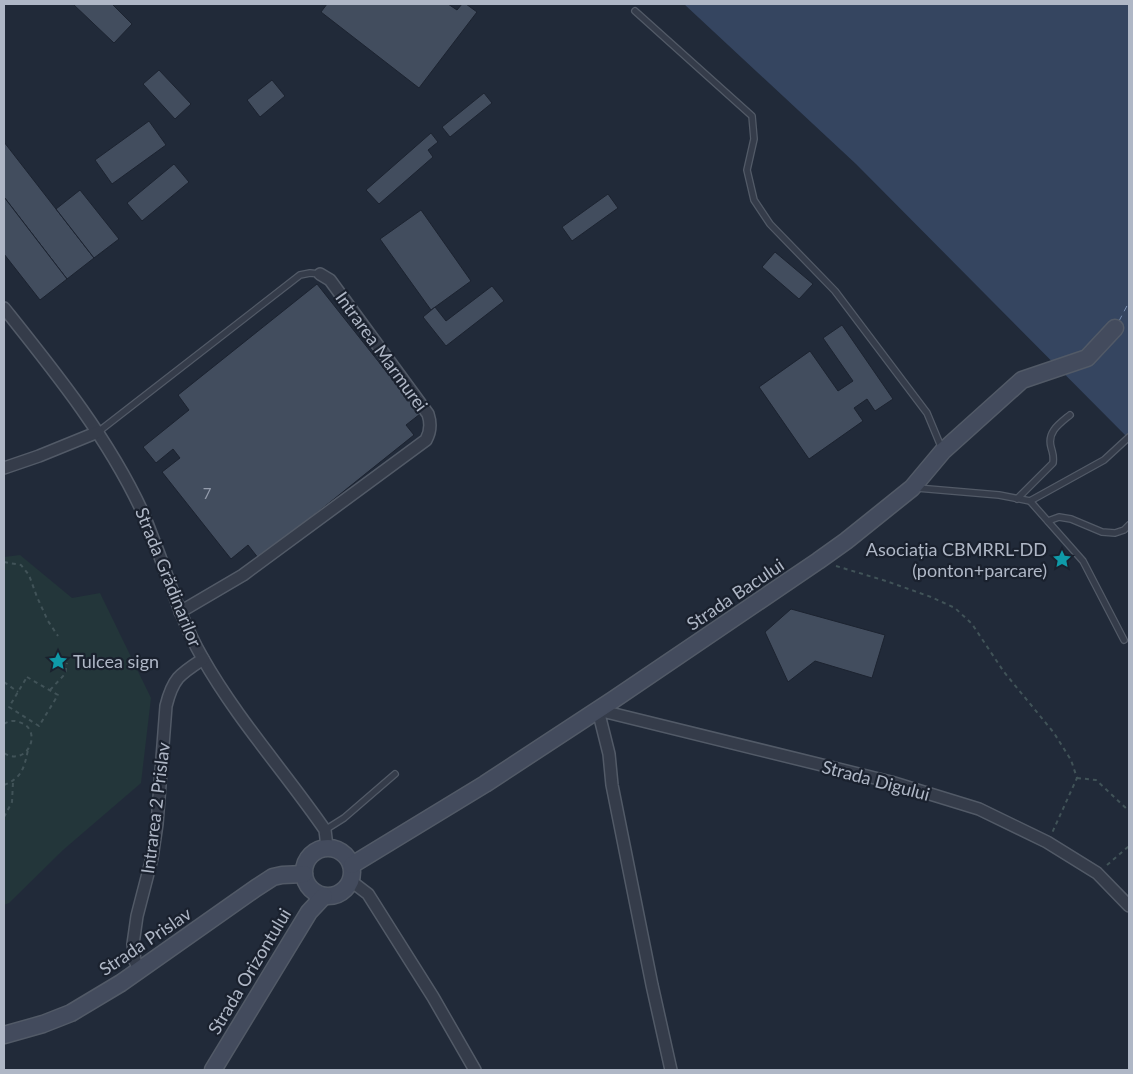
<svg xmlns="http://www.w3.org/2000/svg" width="1133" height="1074" font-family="Lato,sans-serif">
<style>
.green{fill:#23363a}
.water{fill:#354560}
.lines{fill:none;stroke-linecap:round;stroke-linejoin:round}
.ferry{stroke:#778cae;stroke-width:1;stroke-dasharray:6 5;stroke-linecap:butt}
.building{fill:#424d5e;stroke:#1c2330}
.lane-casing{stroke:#525a67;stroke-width:8}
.street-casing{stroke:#525a67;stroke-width:14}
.secondary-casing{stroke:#525a67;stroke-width:19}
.path{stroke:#415358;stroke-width:2;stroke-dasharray:4 4;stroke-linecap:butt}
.lane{stroke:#353c4a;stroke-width:5.5}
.street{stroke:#353c4a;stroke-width:11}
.secondary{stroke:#434b5d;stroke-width:16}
.labels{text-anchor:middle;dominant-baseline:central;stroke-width:4.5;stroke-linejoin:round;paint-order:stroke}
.number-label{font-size:15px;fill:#949cac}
.street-label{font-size:18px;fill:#afb7c6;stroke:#1a212e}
.poi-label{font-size:18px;fill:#afb7c6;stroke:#1a212e;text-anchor:end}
</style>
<rect width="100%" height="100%" fill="#212a39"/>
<path class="green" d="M20,555l52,43 28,-5 51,105 -10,85 -78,67 -54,53 -5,2v-348z"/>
<path class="water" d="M684,4h445v435l-273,-275z"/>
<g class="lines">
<path class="ferry" d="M1119,321l10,-19"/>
</g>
<g class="building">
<path d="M73,4h39l20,20 -18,19z"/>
<path d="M327,4h121l9,6 5,-6h4l11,8 -58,76 -98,-76z"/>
<path d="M159,70l32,34 -16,15 -32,-35z"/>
<path d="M272,80l13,16 -25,21 -13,-17z"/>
<path d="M484,93l8,10 -42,34 -8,-10z"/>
<path d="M149,121l17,24 -54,39 -17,-24z"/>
<path d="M431,133l7,9 -10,8 5,7 -54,47 -13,-14z"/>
<path d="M4,142l90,116 -27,21 -63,-82z"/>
<path d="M174,164l15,18 -47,39 -15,-18z"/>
<path d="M80,190l39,49 -25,19 -38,-49z"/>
<path d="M608,194l10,14 -46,33 -10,-14z"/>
<path d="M4,197l63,82 -27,21 -36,-46z"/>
<path d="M421,210l50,71 -40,29 -51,-71z"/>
<path d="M775,252l38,32 -14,15 -37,-32z"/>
<path d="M317,284l103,130 -14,11 8,10 -155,124 -11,-14 -17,14 -69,-87 18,-14 -7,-9 -17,14 -13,-16 46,-37 -11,-15z"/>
<path d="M492,286l12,15 -58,45 -23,-29 12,-10 11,14z"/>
<path d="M842,325l51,74 -18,12 -8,-12 -13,9 9,13 -54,38 -50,-72 51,-36 28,40 15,-10 -30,-43z"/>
<path d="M791,609l94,26 -13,43 -57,-17 -27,21 -23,-50z"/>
</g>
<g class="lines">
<g class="lane-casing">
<g id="lane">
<path d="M635,11l117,105 2,23 -7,31 7,30 16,24 65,67 92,122 15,36"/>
<path d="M98,432l202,-157 10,-2 10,1"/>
<path d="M917,488l82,7 31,6 53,60 41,79"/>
<path d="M1017,499l36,-36c1,-8 0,-8 -2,-16 -4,-15 8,-23 19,-32"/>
<path d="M1030,501l74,-41 25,-23"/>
<path d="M1048,521l11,-4 12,2 31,13 13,1 9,-3 5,-5"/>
<path d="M325,830l19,-12 51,-44"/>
</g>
</g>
<g class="street-casing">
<g id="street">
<path d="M4,308c51,64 103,128 138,203 5,11 9,23 14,35 14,37 26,76 46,111 35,62 83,115 123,173l2,17"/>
<path d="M4,468l35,-12 59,-24"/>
<path d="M180,612l63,-37 183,-135c5,-9 5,-17 2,-26l-98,-134 -10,-6"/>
<path d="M351,881l17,13 65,103 42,73"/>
<path d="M140,970l-5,-9 -2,-17 4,-28 15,-58 5,-34 9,-118c7,-28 14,-32 37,-47"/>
<path d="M671,1070l-19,-85 -40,-200 -3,-31 -11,-44 293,72 88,27 68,33 50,31 32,33"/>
</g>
</g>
<g class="secondary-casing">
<g id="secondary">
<circle cx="328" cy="872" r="24"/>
<path d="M352,865l133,-81 128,-84 205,-139 28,-20 66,-53 31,-37 79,-71 65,-22 28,-30"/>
<path d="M4,1035l39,-11 28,-11 50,-30 135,-95 17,-11 9,-2 22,-1"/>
<path d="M213,1070l96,-158 15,-16"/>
</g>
</g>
<g class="path">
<path d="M4,562l17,3 8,10 8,22 11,24 10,15"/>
<path d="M836,566l50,15 45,16 24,11 17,16 32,48 50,61 17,27 6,18 -25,55"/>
<path d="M27,677l31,18 -19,31 -30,-19z"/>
<path d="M4,682l14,10"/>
<path d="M50,690l15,-16 2,-11"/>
<path d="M4,724c5,-3 9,-4 15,-2 25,7 9,46 -15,31"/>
<path d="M1077,778l19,2 33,31"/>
<path d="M4,785c18,-7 20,-17 24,-35"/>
<path d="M4,817l8,-15 1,-20"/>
<path d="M1107,865l22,-19"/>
</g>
<use href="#lane" class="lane"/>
<use href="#street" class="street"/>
<use href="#secondary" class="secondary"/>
</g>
<defs>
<g id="sight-bare" transform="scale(1.5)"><path d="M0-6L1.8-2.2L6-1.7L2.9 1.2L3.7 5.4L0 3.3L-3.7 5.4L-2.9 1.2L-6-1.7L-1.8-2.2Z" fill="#0f9aa8" stroke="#1a212e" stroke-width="2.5" paint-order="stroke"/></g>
</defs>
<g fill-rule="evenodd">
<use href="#sight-bare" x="1062" y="559"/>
<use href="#sight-bare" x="58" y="661"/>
</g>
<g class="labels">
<g class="number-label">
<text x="207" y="493">7</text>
</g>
<g class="street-label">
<text transform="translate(382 351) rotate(54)">Intrarea Marmurei</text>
<text transform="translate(169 577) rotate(68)">Strada Grădinarilor</text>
<text transform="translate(735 594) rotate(-34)">Strada Bacului</text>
<text transform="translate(876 780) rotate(15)">Strada Digului</text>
<text transform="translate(155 808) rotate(-83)">Intrarea 2 Prislav</text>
<text transform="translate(145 941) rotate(-34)">Strada Prislav</text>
<text transform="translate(249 971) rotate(-59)">Strada Orizontului</text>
</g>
<g class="poi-label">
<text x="1047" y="549">Asociația CBMRRL-DD<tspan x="1047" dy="21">(ponton+parcare)</tspan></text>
<text x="73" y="661" text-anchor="start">Tulcea sign</text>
</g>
</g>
<rect width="1133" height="1074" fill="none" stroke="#afb7c6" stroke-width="10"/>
</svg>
